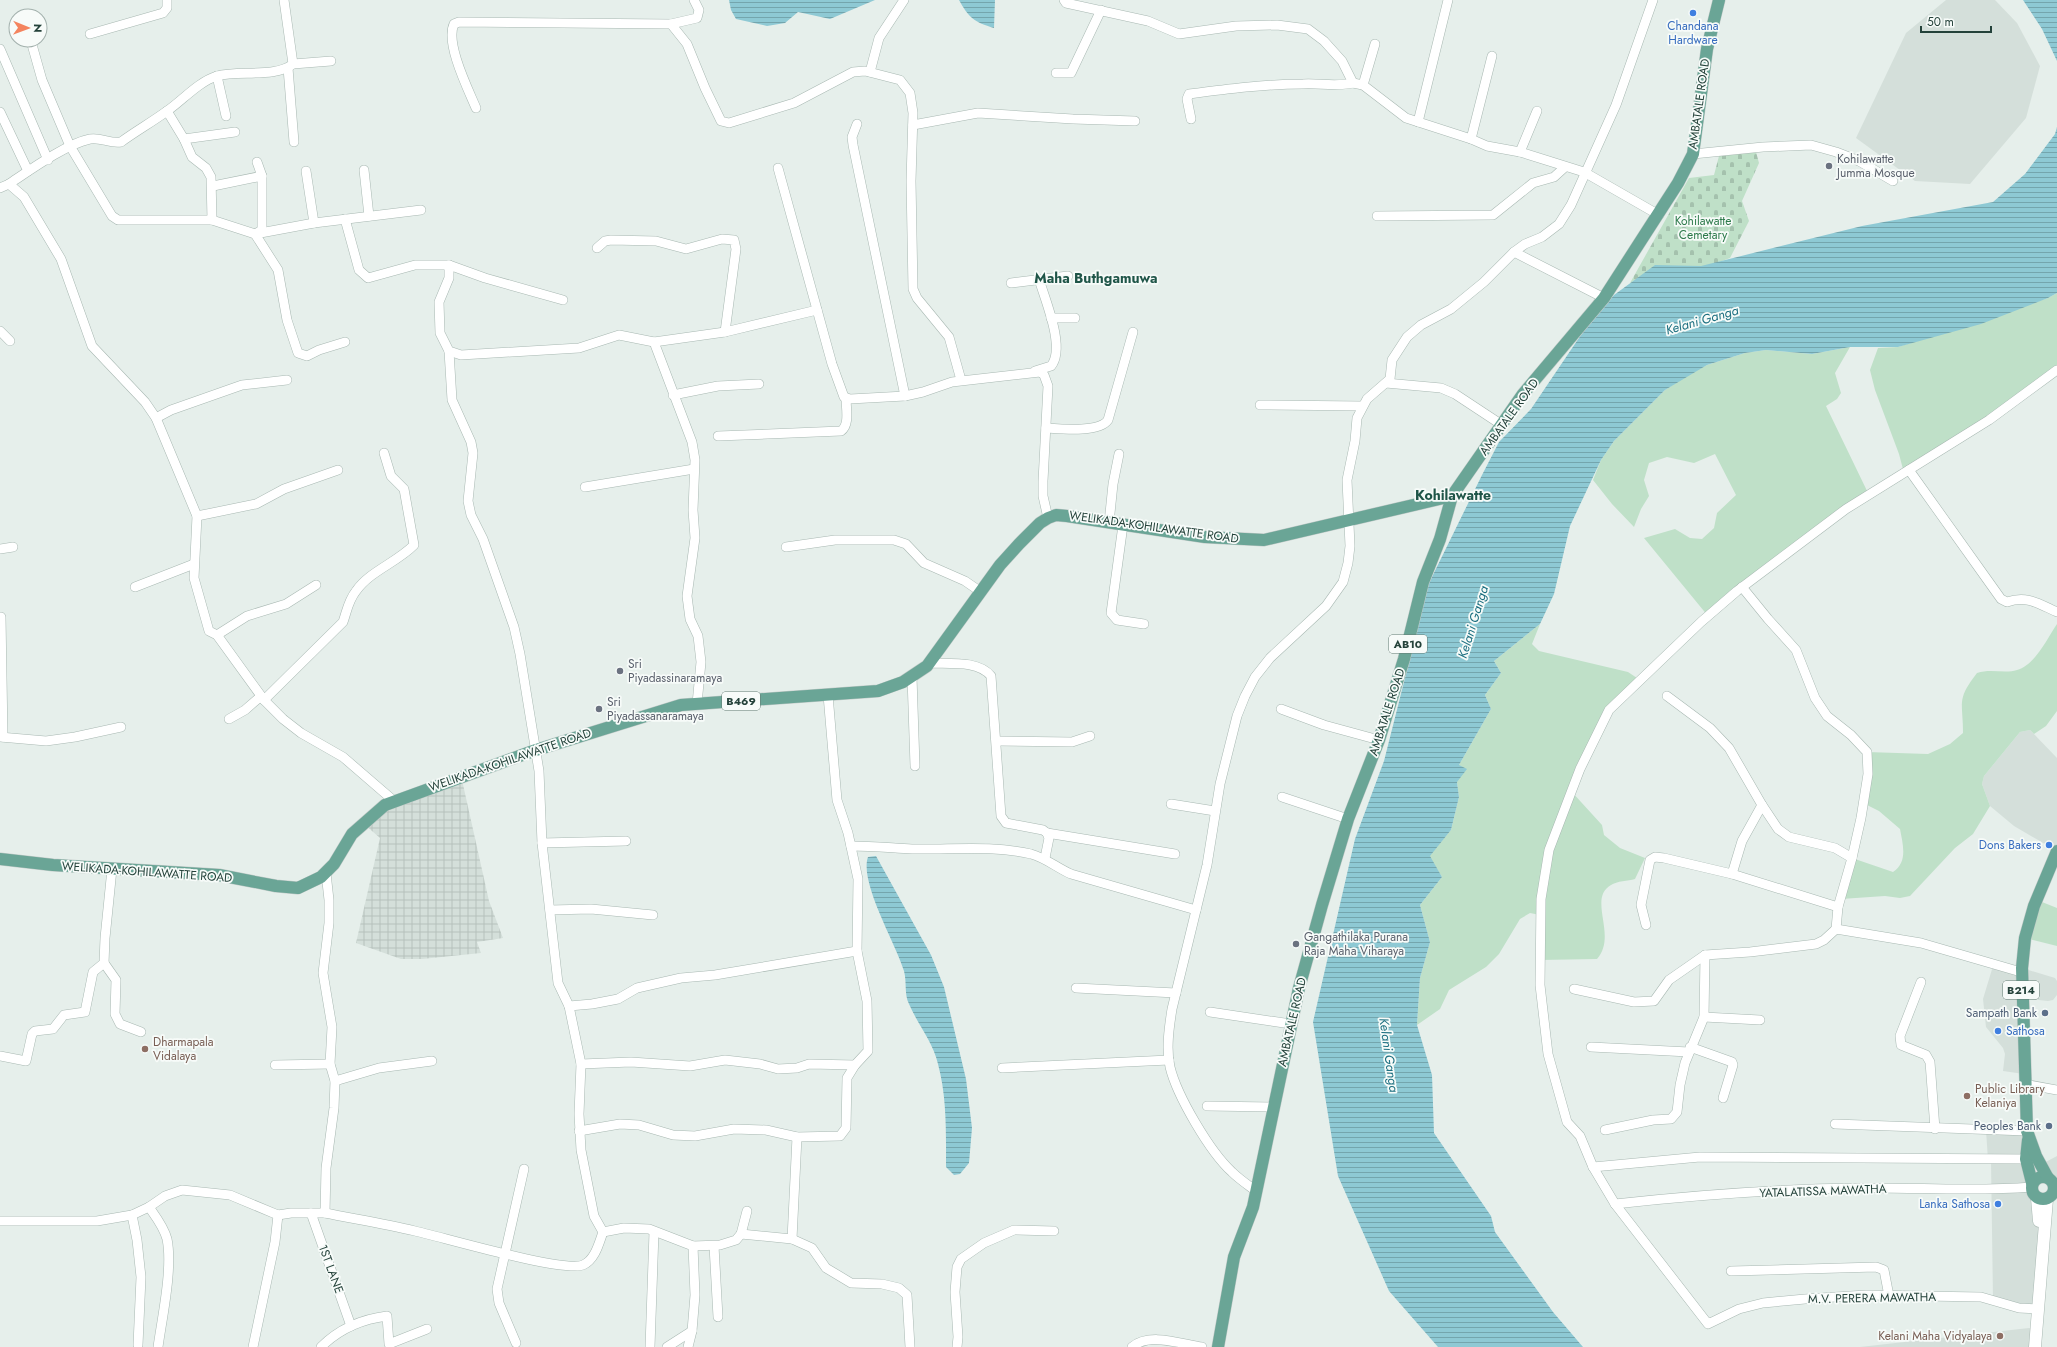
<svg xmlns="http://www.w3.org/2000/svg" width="2057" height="1347" font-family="Jost,sans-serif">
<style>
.built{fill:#d4dfda}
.industrial{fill:url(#industrial-grid)}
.green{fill:#bfe0c8}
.cemetery{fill:url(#cemetery-stones)}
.water{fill:url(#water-rules)}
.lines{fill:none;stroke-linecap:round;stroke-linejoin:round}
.minor-casing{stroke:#a8b8b2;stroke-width:10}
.tertiary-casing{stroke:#a8b8b2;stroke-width:13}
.primary-casing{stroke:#c2cac8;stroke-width:13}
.minor{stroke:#fff;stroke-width:9}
.tertiary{stroke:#fff;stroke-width:12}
.primary{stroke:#6aa596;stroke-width:12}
.shop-dot{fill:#3f7fe0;stroke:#f7fbf9;stroke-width:1.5}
.worship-dot{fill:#6b7280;stroke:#f7fbf9;stroke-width:1.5}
.service-dot{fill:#5c6f8a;stroke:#f7fbf9;stroke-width:1.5}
.education-dot{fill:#8d6e63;stroke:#f7fbf9;stroke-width:1.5}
.labels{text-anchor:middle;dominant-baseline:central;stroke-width:3.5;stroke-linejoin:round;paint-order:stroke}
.shield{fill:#f7fbf9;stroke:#637a73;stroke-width:1}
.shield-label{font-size:11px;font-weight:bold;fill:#24423a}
.shop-label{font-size:12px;fill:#366cbe;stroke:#f7fbf9;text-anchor:end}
.street-label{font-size:12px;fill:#24423a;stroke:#f7fbf9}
.worship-label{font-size:12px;fill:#5b616d;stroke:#f7fbf9;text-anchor:start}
.park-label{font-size:12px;fill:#2d7a4b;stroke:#f7fbf9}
.service-label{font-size:12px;fill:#4e5e75;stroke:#f7fbf9;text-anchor:end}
.education-label{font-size:12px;fill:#785e54;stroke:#f7fbf9;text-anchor:start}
.water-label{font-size:13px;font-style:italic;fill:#1c6f80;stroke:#f7fbf9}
.quarter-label{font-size:14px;font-weight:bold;fill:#1f5548;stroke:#f7fbf9}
</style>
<defs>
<pattern id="industrial-grid" width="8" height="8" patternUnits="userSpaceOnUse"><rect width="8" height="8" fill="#d4dfda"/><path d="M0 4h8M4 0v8" fill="none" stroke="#b6c1bc"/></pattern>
<pattern id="cemetery-stones" width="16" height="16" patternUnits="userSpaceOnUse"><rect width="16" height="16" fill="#bfe0c8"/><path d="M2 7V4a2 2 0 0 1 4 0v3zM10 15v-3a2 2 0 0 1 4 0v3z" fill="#a4c1ad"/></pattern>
<pattern id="water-rules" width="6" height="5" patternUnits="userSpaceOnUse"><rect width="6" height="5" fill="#8ec9d4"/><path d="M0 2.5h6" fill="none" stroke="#74a5ad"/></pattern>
</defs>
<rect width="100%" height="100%" fill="#e6efeb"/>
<g class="built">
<path d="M1946,0h49l22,23 23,43 -14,52 -56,66 -55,-3 -59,-43 50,-105z"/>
<path d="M2030,730l27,28v93l-43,-25 -24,-20 -8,-22 2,-8 36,-44z"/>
<path d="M1993,966l29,2 33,10 2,3v14l-4,5 -5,1 -26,-3 2,76 -21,-3 2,-17 -2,-6 -17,-21 -3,-28z"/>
<path d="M1986,1130l41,1 4,60 6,7 5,52 -4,59 -45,-9 -2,-140h-3z"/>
<path d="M2057,1156v26l-5,-1 -12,-16z"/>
<path d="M2029,1328h7l-1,19h-175z"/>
</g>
<path class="industrial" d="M462,780l27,121 14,37 -26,4 4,11 -59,6h-21l-45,-16 24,-105 -16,-14 28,-19z"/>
<g class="green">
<path d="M2057,293v77l-153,103 -5,-19 -24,-64 -5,-20 8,-22 20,-1 150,-49z"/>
<path d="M1850,347l-15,26 6,20 -4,6 -11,7 43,89 -161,121 -64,-78 31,-9 15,9 12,1 12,-11 3,-15 19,-18 -21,-41 -21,9 -27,-6 -18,6 -5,17 5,16 -8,13 -7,18 -22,-23 -19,-24 8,-20 13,-19 51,-51 26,-17 16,-8 38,-12 21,-3 46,4z"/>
<path d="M1540,624l-8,20 7,7 89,21 12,8 -31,30 -38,81 31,34 2,10 16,13 25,10 -10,21c-7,2 -18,2 -24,6 -24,14 7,50 -14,74l-57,1v-45l-10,-2 -10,6 -21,35 -13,13 -37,23 -9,19 -23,16 3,-47 10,-36 -10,-37 22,-28 -13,-21 22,-26 8,-33 -2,-15 2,-17 32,-56 -6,-14 16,-22 -7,-12z"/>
<path d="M2057,624v87l-11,15 -12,8 -4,-4 -10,2 -36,44 -2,8 8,22 -17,28 -18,14 -45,48 -10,2 -15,-2 -44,3 11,-41 41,14c15,-10 10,-27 7,-43l-21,-18 -12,-6v-53l61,2 22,-10 13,-11c0,-31 -7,-33 14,-60 14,-5 27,1 40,-3 18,-5 30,-31 40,-46z"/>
<path d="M2037,900l20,8v38l-32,-8z"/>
</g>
<path class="cemetery" d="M1756,152l3,11 -17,38 7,20 -19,37 -27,10h-46l-27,15 59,-105 25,-3 5,-19z"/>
<g class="water">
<path d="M729,0h146l-45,19 -32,-7 -13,11 -18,3 -31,-7 -5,-9z"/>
<path d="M959,0h36l-1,28c-20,-6 -25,-10 -35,-28z"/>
<path d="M2023,0h34v61l-15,-32z"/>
<path d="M2057,127v166l-9,5 -67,26 -83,23h-48l-38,7 -46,-4 -21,3 -38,12 -42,25 -51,51 -13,19 -31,66 -16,68 -14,30 -46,37 7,12 -16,22 6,14 -32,56 8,4 -10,13 2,15 -8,33 -21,26 12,21 -22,28 10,37 -10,36 -3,47 15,50 2,58 57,83 4,16 58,80 30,35h-145l-49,-56 -51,-115 -25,-154 42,-183 29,-78 45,-178 53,-108 17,-33 32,-33 56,-83 27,-31 41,-30 46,1 161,-40 131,-24 32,-28 30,-40z"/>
<path d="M876,856l55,99 13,32 22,92 6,49 -3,35 -9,11 -6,1 -8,-8c0,-35 1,-69 -8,-103 -5,-22 -20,-39 -29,-60 -5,-10 -2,-22 -5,-33 -8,-27 -45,-89 -36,-114z"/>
</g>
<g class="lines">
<g class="minor-casing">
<g id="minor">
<path d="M284,0l9,64"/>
<path d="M1064,0l2,3 82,18 31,13 57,-8 41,-1 31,4 16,12 18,20 11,22 10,2 43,33 65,21 16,7 33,6 64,20 75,43"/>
<path d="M671,24l26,-6 2,-8 -5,-10"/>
<path d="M90,34l73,-21 4,-5v-8"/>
<path d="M31,41l11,39 28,66 42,70 6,4h94l43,14 59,-11 107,-13"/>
<path d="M0,49l48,111"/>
<path d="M288,68l6,74"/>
<path d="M870,72l9,-34 25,-38"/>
<path d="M1056,73h15l30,-63"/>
<path d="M217,76l9,40"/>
<path d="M1363,85l12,-41"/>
<path d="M476,108c-8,-19 -31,-65 -22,-84l5,-2 212,2 16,20 18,44 16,33 8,2 65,-20 59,-31 12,-1 35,9 10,13 3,20 -2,68 2,108 4,9 32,39 12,43"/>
<path d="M167,111l17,28 8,18 14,11 5,9 1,43"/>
<path d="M0,112l28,59"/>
<path d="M1191,119l-4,-20 2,-5c38,-5 76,-10 114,-10 17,-1 33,3 50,-1"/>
<path d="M1418,122l30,-122"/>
<path d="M857,124l-5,13 1,8 52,251"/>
<path d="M913,125l65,-12 95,6 62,2"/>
<path d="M184,139l51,-7"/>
<path d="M1471,139l21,-83"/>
<path d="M1520,152l17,-41"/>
<path d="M1693,154l70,-7 48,-2 25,7 23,9 34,20"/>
<path d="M257,162l5,14v54l-7,4 23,36 9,50 11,33 9,3 12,-6 26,-8"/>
<path d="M778,168l54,196 12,33 6,2 55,-3 18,-4 29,-10 88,-10 4,3 4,11 -5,95v15l5,22"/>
<path d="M364,170l5,46"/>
<path d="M306,171l8,52"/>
<path d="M9,184c21,-14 57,-40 81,-45 11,-2 20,5 31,3 15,-11 31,-20 46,-31 16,-11 31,-29 50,-35 21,-6 59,2 76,-12l38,-3"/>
<path d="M213,186l49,-10"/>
<path d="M0,188l9,-4 15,13 37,62 31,87 53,56 11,16 41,98 -3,62 15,53 8,4 47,65 19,19 18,14 42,24 51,44"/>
<path d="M1377,216l116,-1 40,-32 21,-6 11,-10"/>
<path d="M345,219l14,51 9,8 47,-13h34l36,13 78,22"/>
<path d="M597,248l8,-7 6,-1 45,1 30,8 36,-10 12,1 2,9 -11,83"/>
<path d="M1514,252l90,46"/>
<path d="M449,265v13l-10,24 1,31 9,18 12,4 118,-7 40,-13 35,7 38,100 3,18 -2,50 2,28 -8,58 3,23 8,17 3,26 -4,42"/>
<path d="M1011,283l57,-7"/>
<path d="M1051,318h24"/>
<path d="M0,331l10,10"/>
<path d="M654,342l71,-10 92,-22"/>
<path d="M1035,371l16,-5c15,-18 -6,-66 -12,-87"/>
<path d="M1386,383l55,5 14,6 47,31"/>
<path d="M673,395l45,-9 41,-2"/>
<path d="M1260,405l102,1"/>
<path d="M156,418l15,-8 71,-25 45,-5"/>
<path d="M1046,428c15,1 53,5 62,-8l25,-88"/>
<path d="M718,436l123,-5c9,-6 5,-23 5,-33"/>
<path d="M1909,470l92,129 6,3c20,-7 32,2 50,10"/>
<path d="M585,487l109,-18"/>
<path d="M197,516l59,-12 28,-15 54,-19"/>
<path d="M1109,523l4,-39 6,-30"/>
<path d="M1123,525l-12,88 6,7 27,4"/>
<path d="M786,547l49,-7h59l12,4 18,19 41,18 16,11"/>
<path d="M0,549l13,-2"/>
<path d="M135,587l59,-23"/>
<path d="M1742,587l26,32 28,31 19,48 12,18 24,19 16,17 1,22 -7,44 -9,40"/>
<path d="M1,617l2,120"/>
<path d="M217,635l30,-19 39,-12 30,-19"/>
<path d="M930,663c19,1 48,-3 61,13l10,140 5,7 37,7 4,3 2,5 -4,20"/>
<path d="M912,677l3,89"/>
<path d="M1667,696l43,32 19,20 33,57 16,24 11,8 46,11 17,10 -14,49 -2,22"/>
<path d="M264,700l79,-78c4,-11 5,-21 13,-31 14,-20 40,-28 58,-46l-10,-56 -13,-13 -7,-23"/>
<path d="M1281,709l43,16 55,15"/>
<path d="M229,719l16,-9 16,-14"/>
<path d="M0,737l46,4 29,-4 46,-10"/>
<path d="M997,741l75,1 18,-6"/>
<path d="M1282,797l66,22"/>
<path d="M1171,804l44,7"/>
<path d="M1047,833l128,21"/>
<path d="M542,843l84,-2"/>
<path d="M851,846c21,0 41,2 61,3 39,1 80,-4 119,5 15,4 26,14 40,20l125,36"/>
<path d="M1732,874l106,33"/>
<path d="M550,910l41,-1 62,6"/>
<path d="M1646,925l-5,-20 9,-45 5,-3 9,1 68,16 10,-33 20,-36"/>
<path d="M104,963l12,17 -1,34 5,10 21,8"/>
<path d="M1921,982l-21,54 1,9 25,10 4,7 5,67"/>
<path d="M1076,988l100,5"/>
<path d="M1574,989l60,13 20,-1 15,-21 36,-25"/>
<path d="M569,1006l23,-2 26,-5 19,-11 44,-10 34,-3 142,-24"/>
<path d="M1210,1012l81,12"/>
<path d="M1704,1017l56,3"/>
<path d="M1591,1047l98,5"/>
<path d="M1690,1047l42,15 1,3 -10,33"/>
<path d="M0,1056l26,5 6,-27 3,-3 18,-2 11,-14 21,-3 8,-40 11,-9 1,-25 7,-69"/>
<path d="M581,1064l50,-2 59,4 35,-6 35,4 18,5 19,-1 12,-4 46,1"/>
<path d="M275,1065l55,-1"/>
<path d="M1002,1068l167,-8"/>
<path d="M335,1081l44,-13 53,-7"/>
<path d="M2024,1084l33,6"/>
<path d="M1207,1106l67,1"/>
<path d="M1835,1124l192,7"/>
<path d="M1605,1130l48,-10 18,-1 6,-7 3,-27 5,-22 19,-46 1,-62 45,-3 66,-8 8,-4 12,-11 85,14 100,29"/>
<path d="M579,1131l41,-7 19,1 34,10 22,1 39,-7 32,1 31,7 43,-1 6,-8 1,-50 8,-13 13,-14 -1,-50 -10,-50 1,-72 -10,-46 -11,-33 -9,-105"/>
<path d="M1593,1167l107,-10 326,2"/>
<path d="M1256,1191c-8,-6 -17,-12 -24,-19 -22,-20 -55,-76 -62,-105 -4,-18 -1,-39 2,-58l35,-144 13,-81 17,-68 8,-20 10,-19 15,-19 56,-52 17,-24 5,-19 2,-17 -3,-66 8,-39 2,-23 10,-19 23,-20 2,-19 15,-23 14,-12 30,-16 33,-27 30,-30 11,-8 17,-7 17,-13 12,-19 45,-100 37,-105"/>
<path d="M1615,1204c80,-9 163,-15 243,-16 58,-1 115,4 173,-1"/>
<path d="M149,1207c7,10 15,20 18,32 6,29 -5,79 -9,108"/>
<path d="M311,1213l40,113"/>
<path d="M325,1213c30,6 60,11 90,18 27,6 149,42 168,34 12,-5 16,-22 20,-33l-9,-16 -13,-66 -2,-36 2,-50 -12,-58 -11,-23 -16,-140 -3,-72 -19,-117 -6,-27 -31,-88 -12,-24 -3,-14 5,-48 -2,-11 -19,-42 -3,-49"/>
<path d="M132,1215l5,25 4,37 -3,68"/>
<path d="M0,1221h97l35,-6 17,-8 16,-11 17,-6 48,5 48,20 13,-2h34l1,-45 8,-60 1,-27 -5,-17 2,-37 -9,-54 6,-50v-23l-3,-27"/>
<path d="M603,1232l21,-4 25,1 44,17 27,-1 16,-5 5,-6 6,-23"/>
<path d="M741,1234l51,5 20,9 14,20 25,15 31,1 17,4 8,7 3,52"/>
<path d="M792,1239l5,-102"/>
<path d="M714,1246l4,71"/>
<path d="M1731,1271l145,-4 8,3 5,26"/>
<path d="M2038,1309l-19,-1 -38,-11 -115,-2 -61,4 -42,4 -24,6 -31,15 -93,-120 -22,-37 -13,-31 -13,-14 -19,-68 -8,-69 1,-86 8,-49 31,-81 29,-59 92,-88 36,-31 109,-82 143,-89 68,-50"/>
<path d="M516,1343l-17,-40 -2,-14 27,-120"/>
<path d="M253,1347l22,-105 3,-27"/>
<path d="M321,1347c18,-18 42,-28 66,-31l2,28 38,-15"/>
<path d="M650,1347l4,-115"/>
<path d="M667,1347l25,-16"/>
<path d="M688,1347l4,-16 3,-36 -2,-49"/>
<path d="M957,1347l1,-10 -3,-45 2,-25 4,-8 23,-16 30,-13 40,1"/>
<path d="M1132,1347c18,-15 49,-3 70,0"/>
</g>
</g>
<g class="tertiary-casing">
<g id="tertiary">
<path d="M2037,1198l2,23"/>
<path d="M2035,1347l12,-148"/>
</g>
</g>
<g class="primary-casing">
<g id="primary">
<path d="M0,859l53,6 166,10 57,11 22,2 23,-11 13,-13 18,-30 33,-29 151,-55 145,-45 197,-14 25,-9 24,-16 73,-101 19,-21 21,-21 8,-5 8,-3 11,1 138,21 59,3 188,-44"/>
<path d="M2028,1140l-2,19 6,24"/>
<circle cx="2043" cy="1188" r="11"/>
<path d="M2048,1178l-12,-22 -9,-25 -5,-163 3,-30 9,-32 23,-55"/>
<path d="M1218,1347l16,-90 19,-50 46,-219 23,-83 26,-86 31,-79 25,-81 19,-77 17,-43 12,-43 71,-102 81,-96 74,-115 15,-29 14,-105 12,-49"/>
</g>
</g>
<use href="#minor" class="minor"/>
<use href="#tertiary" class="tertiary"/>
<use href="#primary" class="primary"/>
</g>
<g class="shop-dot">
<circle cx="1693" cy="13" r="4"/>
<circle cx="2049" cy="845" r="4"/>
<circle cx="1998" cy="1031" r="4"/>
<circle cx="1998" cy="1204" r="4"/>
</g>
<g class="worship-dot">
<circle cx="1829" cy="166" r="4"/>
<circle cx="620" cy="671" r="4"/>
<circle cx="599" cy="709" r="4"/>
<circle cx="1296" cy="944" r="4"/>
</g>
<g class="service-dot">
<circle cx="2045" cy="1013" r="4"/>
<circle cx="2049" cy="1126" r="4"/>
</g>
<g class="education-dot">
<circle cx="145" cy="1049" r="4"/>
<circle cx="1967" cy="1096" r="4"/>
<circle cx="2000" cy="1336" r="4"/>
</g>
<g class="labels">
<g class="shield">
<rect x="1389" y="635" width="38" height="18" rx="3"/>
<rect x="722" y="692" width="38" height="18" rx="3"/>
<rect x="2003" y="981" width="36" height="18" rx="3"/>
</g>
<g class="shield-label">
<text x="1408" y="644">AB10</text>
<text x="741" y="701">B469</text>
<text x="2021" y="990">B214</text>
</g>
<g class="shop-label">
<text x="1693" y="26" text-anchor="middle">Chandana<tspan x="1693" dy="14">Hardware</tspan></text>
<text x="2041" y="845">Dons Bakers</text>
<text x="2006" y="1031" text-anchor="start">Sathosa</text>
<text x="1990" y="1204">Lanka Sathosa</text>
</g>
<g class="street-label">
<text transform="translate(1699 104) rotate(-82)">AMBATALE ROAD</text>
<text transform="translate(1509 417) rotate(-54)">AMBATALE ROAD</text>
<text transform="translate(1154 527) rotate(8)">WELIKADA-KOHILAWATTE ROAD</text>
<text transform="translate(1387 712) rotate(-72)">AMBATALE ROAD</text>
<text transform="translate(510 760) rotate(-19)">WELIKADA-KOHILAWATTE ROAD</text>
<text transform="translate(147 872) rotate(4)">WELIKADA-KOHILAWATTE ROAD</text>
<text transform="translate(1292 1022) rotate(-77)">AMBATALE ROAD</text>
<text transform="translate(1823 1191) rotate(-2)">YATALATISSA MAWATHA</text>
<text transform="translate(331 1269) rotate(70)">1ST LANE</text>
<text transform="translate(1872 1298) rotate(-1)">M.V. PERERA MAWATHA</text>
</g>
<g class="worship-label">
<text x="1837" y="159">Kohilawatte<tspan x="1837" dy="14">Jumma Mosque</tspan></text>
<text x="628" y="664">Sri<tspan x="628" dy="14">Piyadassinaramaya</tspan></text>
<text x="607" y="702">Sri<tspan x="607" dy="14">Piyadassanaramaya</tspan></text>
<text x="1304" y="937">Gangathilaka Purana<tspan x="1304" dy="14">Raja Maha Viharaya</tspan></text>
</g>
<g class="park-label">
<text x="1703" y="221">Kohilawatte<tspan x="1703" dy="14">Cemetary</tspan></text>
</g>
<g class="service-label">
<text x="2037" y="1013">Sampath Bank</text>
<text x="2041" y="1126">Peoples Bank</text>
</g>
<g class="education-label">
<text x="153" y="1042">Dharmapala<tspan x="153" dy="14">Vidalaya</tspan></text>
<text x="1975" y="1089">Public Library<tspan x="1975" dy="14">Kelaniya</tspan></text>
<text x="1992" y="1336" text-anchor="end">Kelani Maha Vidyalaya</text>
</g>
<g class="water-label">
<text transform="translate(1702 320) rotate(-16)">Kelani Ganga</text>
<text transform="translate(1473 622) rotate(-73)">Kelani Ganga</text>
<text transform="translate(1389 1055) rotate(82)">Kelani Ganga</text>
</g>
<g class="quarter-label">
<text x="1096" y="278">Maha Buthgamuwa</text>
<text x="1453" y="495">Kohilawatte</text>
</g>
</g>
<g transform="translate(28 28) rotate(91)"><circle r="19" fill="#f7fbf9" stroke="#a3b1ad"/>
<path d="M0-3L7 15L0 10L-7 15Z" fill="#f4845f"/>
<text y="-6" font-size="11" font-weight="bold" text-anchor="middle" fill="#24423a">N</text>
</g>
<path d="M1921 26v6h70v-6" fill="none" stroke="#24423a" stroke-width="2"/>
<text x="1927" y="26" font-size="12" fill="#24423a" stroke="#f7fbf9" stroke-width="3" paint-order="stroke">50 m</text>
</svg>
